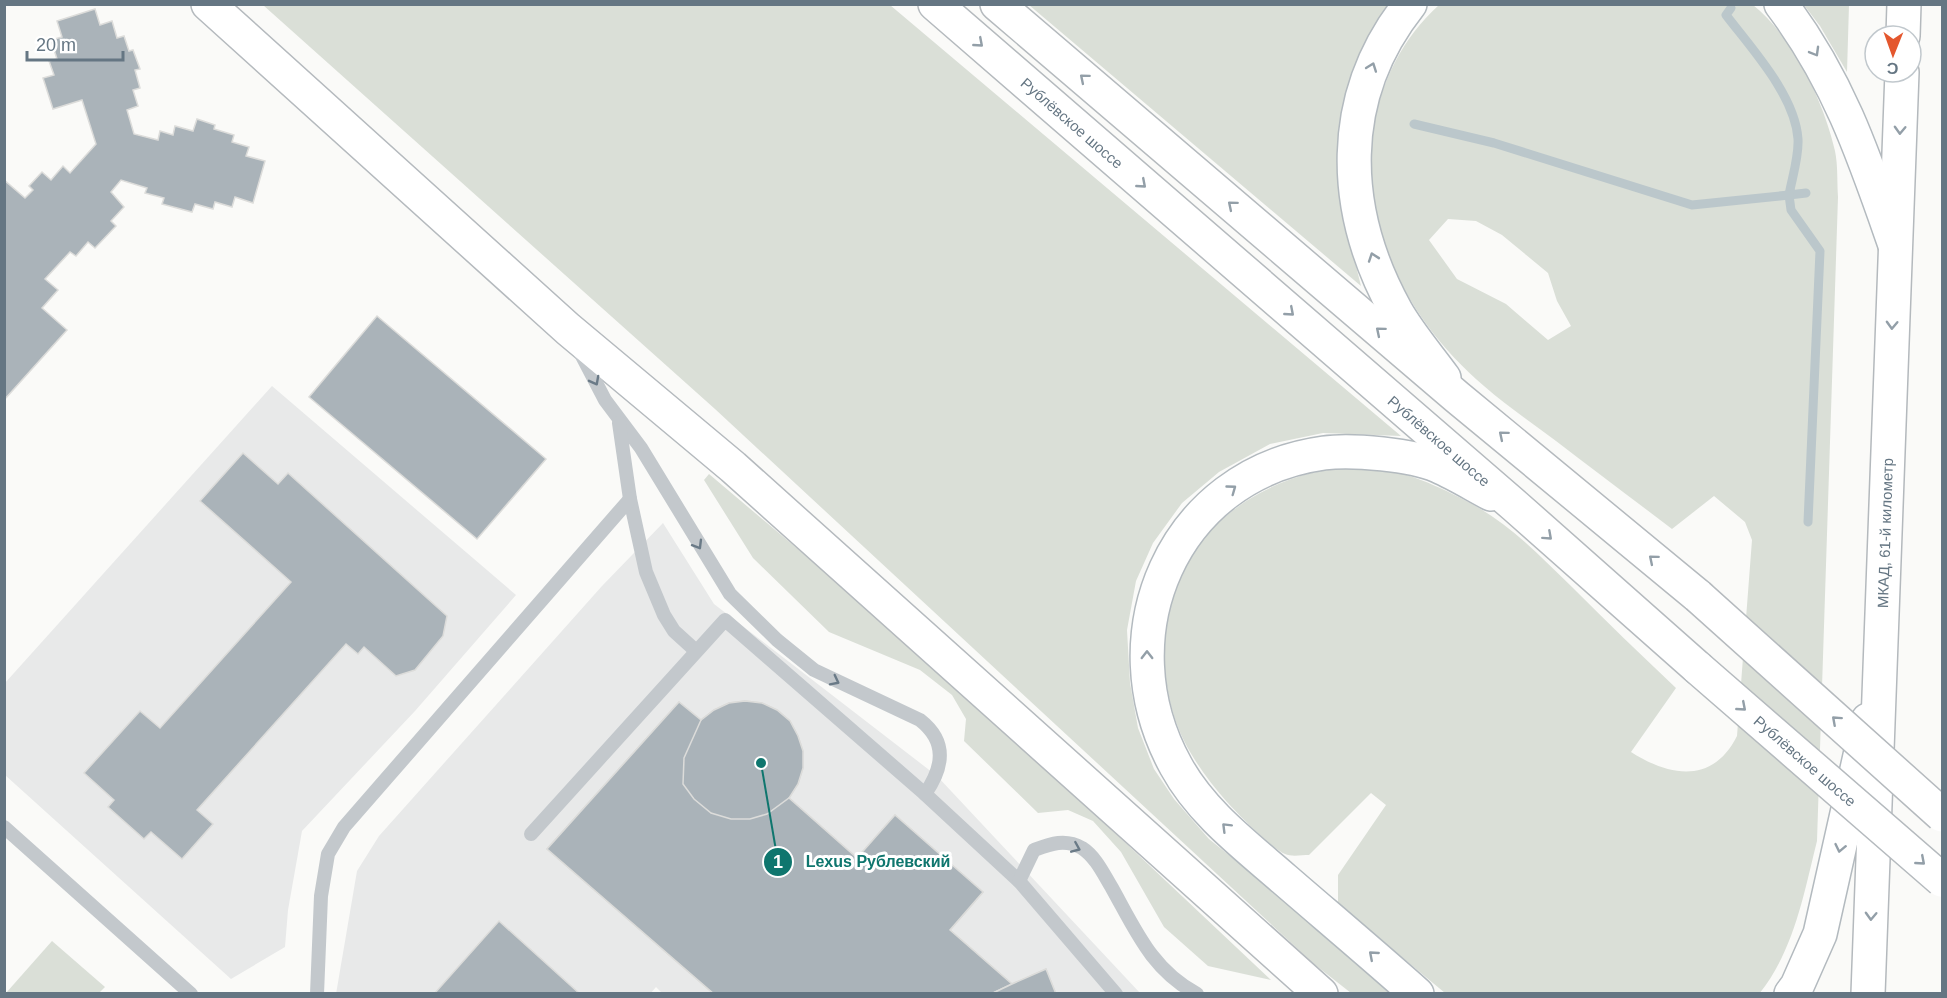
<svg xmlns="http://www.w3.org/2000/svg" width="1947" height="998" font-family="Arial,sans-serif">
<style>
.built{fill:#e8e9e9}
.green{fill:#dadfd7;fill-rule:evenodd}
.lines{fill:none;stroke-linecap:round;stroke-linejoin:round}
.stream{stroke:#bbc7cb;stroke-width:9}
.building{fill:#aab3b9;stroke:#dcdcda;stroke-width:1.5}
.secondary-casing{stroke:#b3babf;stroke-width:36}
.primary-casing{stroke:#b5babe;stroke-width:36}
.highway-casing{stroke:#b4b9bd;stroke-width:36}
.lane{stroke:#c3c8cc;stroke-width:14}
.secondary{stroke:#fff;stroke-width:33}
.primary{stroke:#fff;stroke-width:33}
.highway{stroke:#fff;stroke-width:33}
.primary-bridge-casing{stroke:#b5babe;stroke-width:36;stroke-linecap:butt}
.primary-bridge{stroke:#fff;stroke-width:33}
.oneway{stroke:#939fa8}
.oneway2{stroke:#6a7a87}
.labels{text-anchor:middle;dominant-baseline:central;stroke-width:6;stroke-linejoin:round;paint-order:stroke}
.street-label{font-size:15px;fill:#657683;stroke:#fff}
.leader{fill:none;stroke:#0f766e;stroke-width:2}
.callout-dot{fill:#0f766e;stroke:#fff;stroke-width:2}
.mark-label{font-size:18px;text-anchor:middle;font-weight:bold;fill:#fff}
.callout-label{font-size:16px;text-anchor:middle;font-weight:bold;fill:#0f766e;stroke:#fff;stroke-width:6;stroke-linejoin:round;paint-order:stroke}
</style>
<rect width="100%" height="100%" fill="#fafaf8"/>
<g class="built">
<path d="M272,386l244,209 -101,116 -113,120 -14,79 -3,37 -54,32 -226,-204v-92z"/>
<path d="M663,523l51,81 223,172 203,217 -477,1 -7,-7 -6,7h-314l21,-123 22,-35 223,-250z"/>
</g>
<g class="green">
<path d="M263,5h627l511,431 -78,-3 -53,11 -51,28 -37,31 -29,40 -17,38 -9,49 3,53 8,45 16,41 20,30 35,40 190,154h-48l-37,-29 -599,-555z"/>
<path d="M1029,5h360c-44,58 -59,133 -46,205 4,25 12,51 18,76z"/>
<path d="M1439,5h314c40,32 71,97 82,146 3,14 2,31 3,46l-21,644c-13,52 -23,110 -58,153l-314,-1 -107,-89v-29l48,-70 -15,-12 -62,62c-7,0 -18,2 -24,-1 -14,-6 -47,-40 -58,-52 -22,-25 -43,-54 -53,-86 -27,-89 2,-178 86,-223 33,-18 69,-27 107,-25 36,1 73,19 105,36 39,21 68,52 100,83 34,34 69,68 104,101l-45,64c39,25 82,32 106,-16l15,-196 -7,-18 -31,-26 -42,33c-38,-29 -77,-58 -116,-88 -24,-18 -49,-35 -72,-55 -73,-62 -126,-157 -111,-255 7,-48 30,-94 66,-126zM1448,219l28,2 26,14 46,38 9,28 14,25 -23,14 -42,-36 -49,-25 -28,-39z"/>
<path d="M1804,5h45l-2,67 -27,-46z"/>
<path d="M709,474l247,209 315,297 -63,-14 -44,-39 -43,-75 -28,-31 -25,-11 -30,3 -74,-72 2,-22 -14,-24 -32,-25 -91,-38 -76,-74 -49,-78z"/>
<path d="M52,941l53,46 -6,6h-93z"/>
</g>
<g class="lines">
<g class="stream">
<path d="M1731,8l-5,7c25,33 69,80 72,124 1,18 -6,39 -9,56l17,-2"/>
<path d="M1414,124l80,19 198,62 97,-10 2,15 29,41 -12,271"/>
</g>
</g>
<g class="building">
<path d="M95,9l5,16 12,-4 5,17 7,-2 5,15 4,-1 7,19 -5,1 5,18 -7,2 5,16 -11,4 7,24 24,6 2,-9 13,4 2,-9 18,5 4,-12 18,6 -1,4 20,6 -2,7 17,5 -3,9 19,5 -12,42 -18,-6 -3,10 -17,-5 -2,7 -18,-5 -3,8 -30,-8 2,-6 -19,-5 2,-5 -26,-8 -10,12 13,15 -13,14 5,5 -21,22 -7,-6 -12,14 -6,-4 -25,27 13,11 -16,18 25,22 -63,70v-220l21,18 8,-8 -4,-4 13,-14 9,8 12,-14 7,7 26,-29 -14,-44 -29,9 -10,-31 11,-3 -5,-14 8,-2 -6,-19 11,-3 -5,-16z"/>
<path d="M377,316l169,143 -69,80 -168,-142z"/>
<path d="M243,453l35,31 10,-11 159,143 -4,20 -28,34 -19,6 -32,-29 -6,7 -12,-10 -149,166 16,14 -31,35 -31,-27 -7,7 -36,-32 6,-7 -30,-27 56,-62 20,17 131,-146 -91,-81z"/>
<path d="M745,701l17,2 15,7 13,11 8,15 5,15v17l-5,16 -9,14 -22,16 -17,5h-19l-20,-6 -17,-14 -11,-15 1,-26 17,-38 13,-10 15,-7z"/>
<path d="M745,701l17,2 15,7 13,11 8,15 5,15v17l-5,16 -9,14 68,60 38,-43 88,77 -33,38 62,54 34,-15 10,25h-342l-167,-145 132,-147 22,18 13,-10 15,-7z"/>
<path d="M679,702l22,18 -17,38 -1,26 11,15 17,14 20,6h19l17,-5 22,-16 68,60 38,-43 88,77 -33,38 62,54 -21,10h-277l-167,-145z"/>
<path d="M499,921l81,73h-146z"/>
<path d="M1046,969l10,25h-65l21,-10z"/>
</g>
<g class="lines">
<g class="secondary-casing">
<g id="secondary">
<path d="M1410,4c-74,93 -70,206 -14,307 13,23 32,45 48,67"/>
<path d="M1781,4c58,77 83,152 114,241"/>
<path d="M1417,994c-44,-39 -89,-77 -133,-115 -39,-34 -83,-67 -108,-113 -72,-130 -4,-292 148,-313 28,-4 89,2 114,13 18,8 36,19 53,28"/>
<path d="M1791,994l6,-8 23,-52 48,-214"/>
</g>
</g>
<g class="primary-casing">
<g id="primary">
<path d="M208,4l360,325 165,138 588,527"/>
<path d="M935,4l580,502 183,162"/>
<path d="M997,4l460,393 241,199"/>
</g>
</g>
<g class="highway-casing">
<g id="highway">
<path d="M1903,36l1,-32"/>
<path d="M1868,994l34,-922"/>
</g>
</g>
<g class="lane">
<path d="M580,352l25,48 36,48 89,146 47,46 37,30 106,50c28,22 23,48 5,74"/>
<path d="M619,423l11,76 16,73 18,43 10,16 22,20"/>
<path d="M4,827l187,167"/>
<path d="M531,834l194,-214 200,174 94,87 97,113"/>
<path d="M1019,881l15,-31c16,-6 31,-12 48,-2 14,9 22,27 30,40 24,43 40,82 85,106"/>
<path d="M317,994l4,-98 7,-42 16,-27 286,-328"/>
</g>
<use href="#secondary" class="secondary"/>
<use href="#primary" class="primary"/>
<use href="#highway" class="highway"/>
<g class="primary-bridge-casing">
<g id="primary-bridge">
<path d="M1698,596l244,219"/>
<path d="M1698,668l244,212"/>
</g>
</g>
<use href="#primary-bridge" class="primary-bridge"/>
</g>
<defs><path id="oneway-chevron" d="M-2-3.5L2.5 0L-2 3.5" fill="none" stroke-width="1.6" stroke-linecap="round" stroke-linejoin="round" transform="scale(1.5)"/></defs>
<g class="oneway">
<use href="#oneway-chevron" transform="translate(979 43) rotate(41)"/>
<use href="#oneway-chevron" transform="translate(1815 52) rotate(60)"/>
<use href="#oneway-chevron" transform="translate(1372 67) rotate(-70)"/>
<use href="#oneway-chevron" transform="translate(1084 78) rotate(-140)"/>
<use href="#oneway-chevron" transform="translate(1900 130) rotate(92)"/>
<use href="#oneway-chevron" transform="translate(1142 184) rotate(41)"/>
<use href="#oneway-chevron" transform="translate(1232 205) rotate(-140)"/>
<use href="#oneway-chevron" transform="translate(1373 257) rotate(-109)"/>
<use href="#oneway-chevron" transform="translate(1290 312) rotate(41)"/>
<use href="#oneway-chevron" transform="translate(1892 325) rotate(92)"/>
<use href="#oneway-chevron" transform="translate(1380 331) rotate(-140)"/>
<use href="#oneway-chevron" transform="translate(1503 435) rotate(-140)"/>
<use href="#oneway-chevron" transform="translate(1232 489) rotate(-36)"/>
<use href="#oneway-chevron" transform="translate(1548 536) rotate(42)"/>
<use href="#oneway-chevron" transform="translate(1653 559) rotate(-140)"/>
<use href="#oneway-chevron" transform="translate(1147 655) rotate(-90)"/>
<use href="#oneway-chevron" transform="translate(1742 707) rotate(41)"/>
<use href="#oneway-chevron" transform="translate(1836 720) rotate(-138)"/>
<use href="#oneway-chevron" transform="translate(1226 827) rotate(-135)"/>
<use href="#oneway-chevron" transform="translate(1840 848) rotate(102)"/>
<use href="#oneway-chevron" transform="translate(1921 861) rotate(41)"/>
<use href="#oneway-chevron" transform="translate(1871 916) rotate(92)"/>
<use href="#oneway-chevron" transform="translate(1373 955) rotate(-139)"/>
</g>
<g class="oneway2">
<use href="#oneway-chevron" transform="translate(595 381) rotate(62)"/>
<use href="#oneway-chevron" transform="translate(698 545) rotate(59)"/>
<use href="#oneway-chevron" transform="translate(835 681) rotate(27)"/>
<use href="#oneway-chevron" transform="translate(1076 848) rotate(23)"/>
</g>
<g class="labels">
<g class="street-label">
<text transform="translate(1072 123) rotate(41)">Рублёвское шоссе</text>
<text transform="translate(1439 441) rotate(41)">Рублёвское шоссе</text>
<text transform="translate(1885 533) rotate(-88)">МКАД, 61-й километр</text>
<text transform="translate(1805 761) rotate(41)">Рублёвское шоссе</text>
</g>
</g>
<path class="leader" d="M761 763L778 862"/>
<g class="callout-dot">
<circle cx="761" cy="763" r="6"/>
<circle cx="778" cy="862" r="15"/>
</g>
<g class="mark-label">
<text x="778" y="868">1</text>
</g>
<g class="callout-label">
<text x="878" y="867">Lexus Рублевский</text>
</g>
<rect width="1947" height="998" fill="none" stroke="#657683" stroke-width="12"/>
<g transform="translate(1893 54) rotate(181)"><circle r="28" fill="#ffffff" stroke="#c1c8cd" stroke-width="1.5"/>
<path d="M0-4.5L10 22L0 15L-10 22Z" fill="#e4572e"/>
<text y="-9" font-size="16" font-weight="bold" text-anchor="middle" fill="#657683">С</text>
</g>
<path d="M27 51v9h96v-9" fill="none" stroke="#657683" stroke-width="3"/>
<text x="36" y="51" font-size="18" fill="#657683" stroke="#ffffff" stroke-width="4.5" paint-order="stroke">20 m</text>
</svg>
